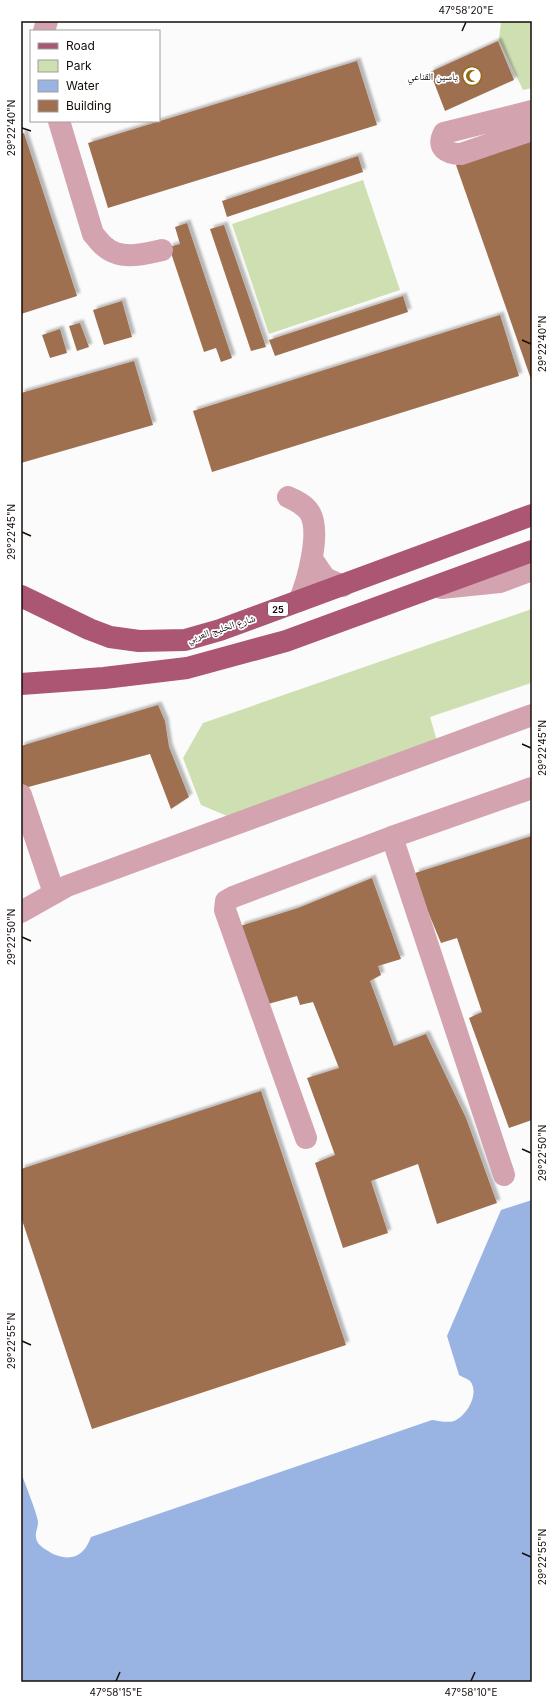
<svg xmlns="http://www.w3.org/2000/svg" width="553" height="1703" font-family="Inter,'Noto Naskh Arabic',sans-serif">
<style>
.green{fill:#cedfb1}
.water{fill:#99b4e3}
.building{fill:#9e7050;filter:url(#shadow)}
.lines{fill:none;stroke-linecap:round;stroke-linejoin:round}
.minor{stroke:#d4a3b0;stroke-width:22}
.major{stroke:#ab5672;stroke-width:22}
.ticks{fill:none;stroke:#140c07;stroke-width:1.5}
.labels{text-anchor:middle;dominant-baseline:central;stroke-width:3.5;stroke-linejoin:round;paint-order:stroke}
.shield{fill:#fff;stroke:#5a5551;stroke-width:1}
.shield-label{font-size:9px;font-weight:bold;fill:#140c07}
.poi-label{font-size:10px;fill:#140c07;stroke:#fff;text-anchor:end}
.street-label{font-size:10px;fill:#140c07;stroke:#fff}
.neatline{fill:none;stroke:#140c07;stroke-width:1.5}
.ticks-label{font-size:10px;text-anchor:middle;fill:#140c07}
</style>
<defs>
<filter id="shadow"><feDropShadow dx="3.5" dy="-3.5" stdDeviation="1" flood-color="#0004"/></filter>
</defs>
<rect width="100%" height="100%" fill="#fbfbfb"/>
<g class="green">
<path d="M501,21h31v67l-9,2 -24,-50z"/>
<path d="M363,180l37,110 -131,44 -37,-110z"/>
<path d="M532,609v80l-1,-6 -101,34 7,24 -210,75 -26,-11 -18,-47 20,-35z"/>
</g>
<path class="water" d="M532,1200v482h-511v-210c3,10 17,43 17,50 0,8 -5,12 0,21 3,4 10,8 15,11 19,8 31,2 38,-17l341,-117c7,1 16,3 22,1 13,-5 26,-28 16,-40 -2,-2 -8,-4 -11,-6l-12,-39 54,-126z"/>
<g class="building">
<path d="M498,41l16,39 -69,31 -15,-39z"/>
<path d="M357,61l20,64 -269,83 -20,-65z"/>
<path d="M24,133l53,163 -56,18v-180z"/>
<path d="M532,138v244l-76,-217z"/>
<path d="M358,156l5,16 -136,45 -5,-16z"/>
<path d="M187,223l45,135 -11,4 -5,-14 -12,4 -35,-105 11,-3 -5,-17z"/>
<path d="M224,225l42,122 -15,4 -41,-122z"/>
<path d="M403,296l5,16 -133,44 -6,-16z"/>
<path d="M122,301l10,36 -28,8 -11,-35z"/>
<path d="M500,315l19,61 -307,96 -19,-61z"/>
<path d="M80,323l9,24 -12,4 -8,-25z"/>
<path d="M60,329l7,24 -17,5 -8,-23z"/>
<path d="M134,361l19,64 -132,38v-70z"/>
<path d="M158,705l7,16 4,26 20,50 -18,12 -21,-55 -129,35v-43z"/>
<path d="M532,836v284l-23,8 -40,-110 13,-6 -25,-74 -16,5 -20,-48 -6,-22z"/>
<path d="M372,878l29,81 -23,7 3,9 -11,6 24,65 32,-12 40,84 31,85 -60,21 -19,-60 -47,17 17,52 -45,15 -28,-85 20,-8 -28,-77 32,-10 -26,-66 -13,3 -3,-9 -29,8 -28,-78 58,-18z"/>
<path d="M261,1091l85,254 -254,84 -71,-212v-48z"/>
</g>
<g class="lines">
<g class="minor">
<path d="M44,31l3,-10"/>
<path d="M532,111l-88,22c-8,15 3,21 17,21l71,-24"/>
<path d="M59,121l34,113c4,4 7,9 11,12 16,15 40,8 58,4"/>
<path d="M288,497c9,4 17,8 22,16 11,19 -2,68 -11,88"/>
<path d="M312,559l13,19 18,8"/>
<path d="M441,588l59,-6 32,-12"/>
<path d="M21,795l33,98"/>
<path d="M21,912l46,-26 465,-171"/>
<path d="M306,1138l-81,-228 1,-9 7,-4 159,-60"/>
<path d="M504,1175l-112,-338 140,-49"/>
</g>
<g class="major">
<path d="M21,596l68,33 21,8 29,4 46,-1 35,-10 312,-115"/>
<path d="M21,684l83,-6 83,-10 99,-27 246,-90"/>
</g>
</g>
<path class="ticks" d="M462,31l4,-9M22,128l9,3M522,340l9,4M22,532l9,4M522,744l9,4M22,937l9,4M522,1149l9,4M22,1341l9,4M522,1553l9,4M116,1681l4,-9M471,1681l4,-9"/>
<defs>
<g id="mosque-ring" transform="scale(1)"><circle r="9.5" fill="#fff" stroke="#936913" stroke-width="1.5"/><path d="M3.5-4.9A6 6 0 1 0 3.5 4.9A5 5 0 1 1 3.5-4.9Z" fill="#936913"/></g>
</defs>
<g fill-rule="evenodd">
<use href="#mosque-ring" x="472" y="76"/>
</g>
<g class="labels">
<rect class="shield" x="268" y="602" width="20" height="14" rx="3"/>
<g class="shield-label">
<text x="278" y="609">25</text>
</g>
<g class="poi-label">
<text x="458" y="76">ياسين القناعي</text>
</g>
<g class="street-label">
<text transform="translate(221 628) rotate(-18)">شارع الخليج العربي</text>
</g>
</g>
<rect width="553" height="1703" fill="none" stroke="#ffffff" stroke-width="44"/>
<rect x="30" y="30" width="130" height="92" fill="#ffffff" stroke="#a19e9c"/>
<rect x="38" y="43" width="20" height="6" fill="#ab5672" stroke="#a19e9c"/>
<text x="66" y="50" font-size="12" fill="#140c07">Road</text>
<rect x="38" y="60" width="20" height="12" fill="#cedfb1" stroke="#a19e9c"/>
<text x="66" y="70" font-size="12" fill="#140c07">Park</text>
<rect x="38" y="80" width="20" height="12" fill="#99b4e3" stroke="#a19e9c"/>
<text x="66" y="90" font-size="12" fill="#140c07">Water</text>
<rect x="38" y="100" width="20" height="12" fill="#9e7050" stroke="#a19e9c"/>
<text x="66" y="110" font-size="12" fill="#140c07">Building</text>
<rect x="22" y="22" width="509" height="1659" class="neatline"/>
<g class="ticks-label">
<text x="466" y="14">47°58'20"E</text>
<text transform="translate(11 128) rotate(-90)" y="4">29°22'40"N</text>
<text transform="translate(542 344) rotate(-90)" y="4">29°22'40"N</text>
<text transform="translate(11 532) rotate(-90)" y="4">29°22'45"N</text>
<text transform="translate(542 748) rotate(-90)" y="4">29°22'45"N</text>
<text transform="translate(11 937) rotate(-90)" y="4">29°22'50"N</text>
<text transform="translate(542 1153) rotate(-90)" y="4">29°22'50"N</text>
<text transform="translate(11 1341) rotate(-90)" y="4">29°22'55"N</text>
<text transform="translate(542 1557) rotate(-90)" y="4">29°22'55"N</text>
<text x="116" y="1696">47°58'15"E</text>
<text x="471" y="1696">47°58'10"E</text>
</g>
</svg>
